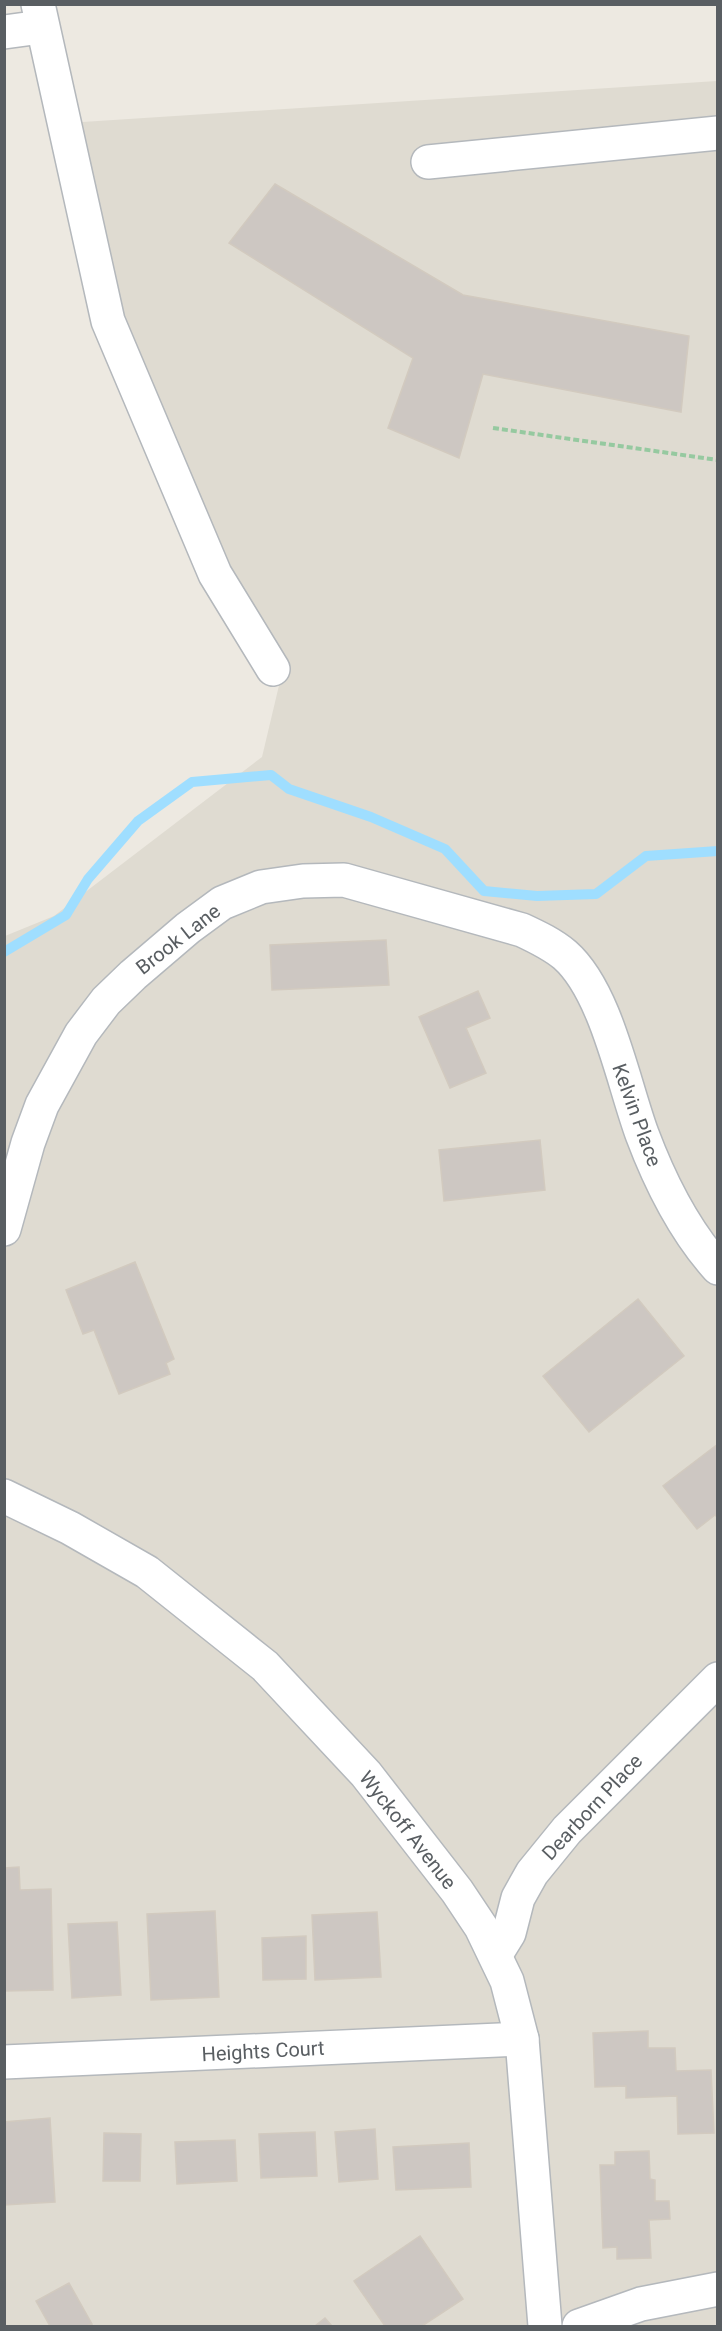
<svg xmlns="http://www.w3.org/2000/svg" width="722" height="2331" font-family="Roboto,sans-serif">
<style>
.education{fill:#dfdbd1}
.lines{fill:none;stroke-linecap:round;stroke-linejoin:round}
.stream{stroke:#9fdeff;stroke-width:10}
.building{fill:#cdc7c2;stroke:#d2cabf;stroke-width:1.5}
.minor-casing{stroke:#b4b8bc;stroke-width:36}
.path{stroke:#96c9a0;stroke-width:4;stroke-dasharray:6 3;stroke-linecap:butt}
.minor{stroke:#fff;stroke-width:33}
.labels{text-anchor:middle;dominant-baseline:central;stroke-width:6;stroke-linejoin:round;paint-order:stroke}
.street-label{font-size:20px;fill:#595e62;stroke:#fff}
</style>
<rect width="100%" height="100%" fill="#ede9e1"/>
<path class="education" d="M717,81v2245h-712v-1390l49,-20 208,-159 19,-80 -170,-368 -44,-186z"/>
<g class="lines">
<path class="stream" d="M4,952l62,-37 22,-36 50,-58 54,-39 79,-7 18,14 82,28 74,32 39,42 53,5 59,-2 50,-38 72,-5"/>
</g>
<g class="building">
<path d="M275,184l188,111 226,41 -8,76 -198,-38 -24,84 -71,-30 25,-70 -184,-115z"/>
<path d="M386,940l3,45 -117,5 -2,-45z"/>
<path d="M478,991l12,27 -24,10 20,45 -36,15 -31,-71z"/>
<path d="M540,1140l5,50 -101,11 -5,-51z"/>
<path d="M135,1262l39,97 -8,4 4,11 -51,20 -25,-64 -11,4 -17,-44z"/>
<path d="M638,1299l46,57 -95,76 -46,-56z"/>
<path d="M718,1444v74l-3,-3 -18,14 -34,-43z"/>
<path d="M19,1867l1,23 31,-1 2,101 -49,1v-123z"/>
<path d="M215,1911l4,86 -68,3 -4,-86z"/>
<path d="M377,1912l4,65 -66,3 -3,-65z"/>
<path d="M117,1922l4,73 -49,3 -4,-74z"/>
<path d="M306,1936v43l-43,1 -1,-42z"/>
<path d="M648,2031v17h27l1,23 35,-1 3,63 -36,1 -1,-38 -51,2v-12l-31,1 -2,-54z"/>
<path d="M50,2118l5,84 -51,3v-83z"/>
<path d="M375,2129l3,50 -39,3 -4,-50z"/>
<path d="M315,2132l2,44 -56,2 -2,-44z"/>
<path d="M104,2133l37,1 -1,47h-37z"/>
<path d="M235,2140l2,41 -60,3 -2,-42z"/>
<path d="M469,2143l2,44 -75,3 -3,-43z"/>
<path d="M649,2151l1,28 5,1v21h14l1,18 -21,1 2,38 -34,1v-12l-14,1 -3,-83h15v-13z"/>
<path d="M420,2236l43,63 -41,27h-37l-31,-45z"/>
<path d="M69,2283l23,41 -6,2h-36l-14,-25z"/>
<path d="M325,2318l7,8h-17z"/>
</g>
<g class="lines">
<g class="minor-casing">
<g id="minor">
<path d="M38,4l70,317 107,253 58,95"/>
<path d="M4,32l37,-5"/>
<path d="M428,162l290,-29"/>
<path d="M4,1229l24,-86 14,-38 39,-71 25,-33 27,-26 55,-47 34,-25 39,-16 42,-6 41,-1 178,50c15,7 30,14 43,25 41,36 58,127 77,179 18,48 41,95 76,134"/>
<path d="M4,1496l66,32 77,44 118,94 101,108 91,117 24,36 26,54 15,58 23,287"/>
<path d="M496,1954l13,-21 9,-35 14,-25 35,-43 151,-151"/>
<path d="M4,2062l518,-23"/>
<path d="M579,2326l62,-22 77,-15"/>
</g>
</g>
<path class="path" d="M493,428l225,32"/>
<use href="#minor" class="minor"/>
</g>
<g class="labels">
<g class="street-label">
<text transform="translate(178 939) rotate(-38)">Brook Lane</text>
<text transform="translate(637 1115) rotate(70)">Kelvin Place</text>
<text transform="translate(592 1807) rotate(-47)">Dearborn Place</text>
<text transform="translate(408 1830) rotate(52)">Wyckoff Avenue</text>
<text transform="translate(263 2051) rotate(-3)">Heights Court</text>
</g>
</g>
<rect width="722" height="2331" fill="none" stroke="#595e62" stroke-width="12"/>
</svg>
